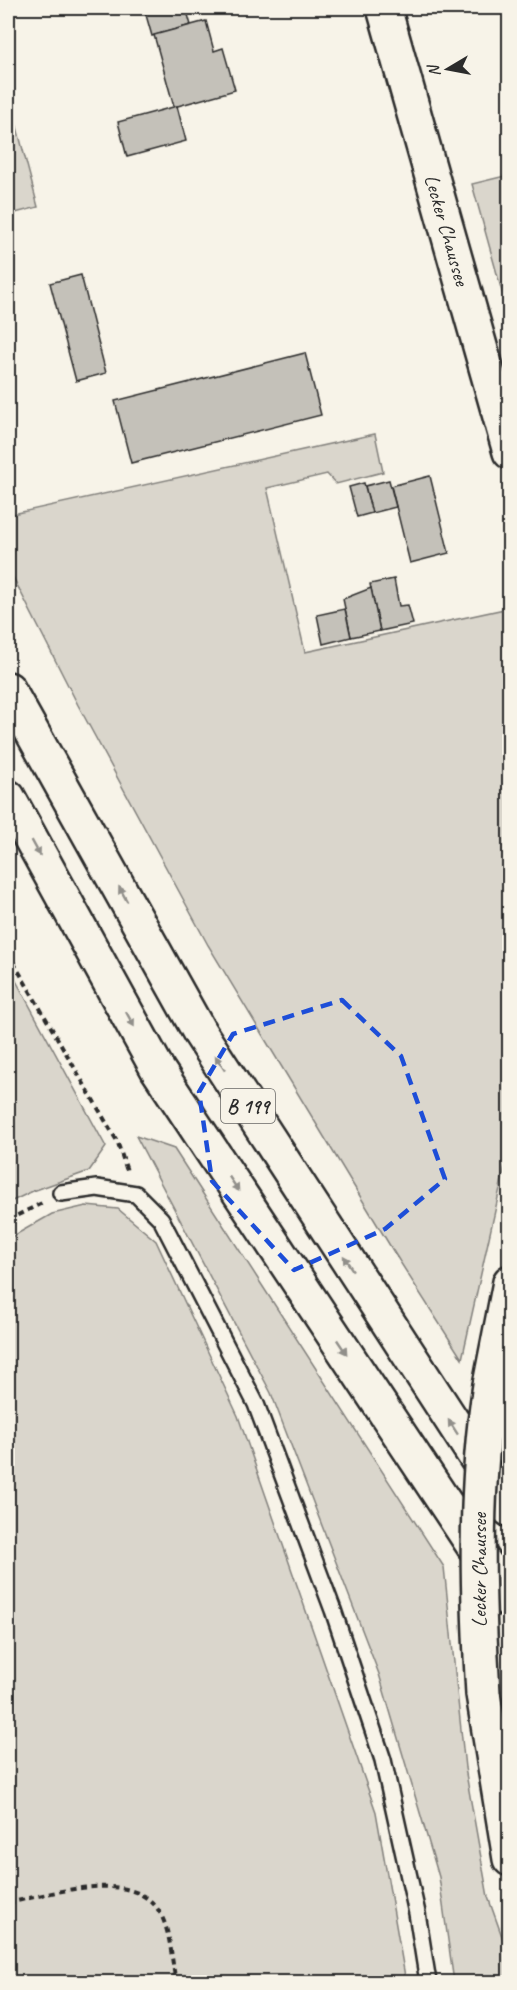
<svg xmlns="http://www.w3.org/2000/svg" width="517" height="1990" font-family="Caveat,sans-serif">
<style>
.green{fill:#dad6cc;stroke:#82807c;stroke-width:1.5}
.building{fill:#c4c1b9;stroke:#2b2b2b;stroke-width:1.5}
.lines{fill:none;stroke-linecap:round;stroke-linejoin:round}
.lane-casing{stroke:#2b2b2b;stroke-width:20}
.secondary-casing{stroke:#2b2b2b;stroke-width:38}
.highway-casing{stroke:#2b2b2b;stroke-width:38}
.path{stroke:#2b2b2b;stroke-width:4;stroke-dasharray:6 4.5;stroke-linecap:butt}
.lane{stroke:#f7f3e8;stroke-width:15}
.secondary{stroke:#f7f3e8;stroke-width:33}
.highway{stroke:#f7f3e8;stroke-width:33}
.secondary-bridge-casing{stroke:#2b2b2b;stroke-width:38;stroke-linecap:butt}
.secondary-bridge{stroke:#f7f3e8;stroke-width:33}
.oneway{fill:#918f8a}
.marked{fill:none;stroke:#1d4ed8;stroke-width:4.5;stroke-dasharray:12 8;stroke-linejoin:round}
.labels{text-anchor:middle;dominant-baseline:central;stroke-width:5;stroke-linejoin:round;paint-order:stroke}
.shield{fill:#f7f3e8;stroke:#686764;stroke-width:1.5}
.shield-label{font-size:20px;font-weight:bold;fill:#2b2b2b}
.street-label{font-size:21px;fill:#2b2b2b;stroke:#f7f3e8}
</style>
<rect width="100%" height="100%" fill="#f7f3e8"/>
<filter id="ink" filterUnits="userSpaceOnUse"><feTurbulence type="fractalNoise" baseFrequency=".0167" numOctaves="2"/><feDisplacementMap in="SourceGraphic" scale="12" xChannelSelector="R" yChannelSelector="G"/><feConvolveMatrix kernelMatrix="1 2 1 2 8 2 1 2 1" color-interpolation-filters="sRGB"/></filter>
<g filter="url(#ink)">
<g class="green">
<path d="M8,93l30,114 -30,8z"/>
<path d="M509,175h1l-1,142 -37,-133z"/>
<path d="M375,434l8,38 -47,12 -9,-10 -60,14 38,164 204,-44v540l-47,211 -67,-105 -187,-309 -130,-240 -70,-138v-52z"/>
<path d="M8,966l98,181 -17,24 -56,20 -25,12z"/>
<path d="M136,1136l38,13 270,418 21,201 23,129 21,59v26h-55l-15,-105 -60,-203 -108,-281z"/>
<path d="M86,1206l32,3 38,32 82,175 138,396 30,170h-398v-743l44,-25z"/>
</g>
<g class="building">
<path d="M144,8h42l5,17 -39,11z"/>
<path d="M206,21l8,30 9,-3 12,42 -61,17 -20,-72z"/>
<path d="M177,106l9,35 -59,16 -9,-35z"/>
<path d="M81,275l25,98 -30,8 -26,-98z"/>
<path d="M305,353l16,62 -190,48 -16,-62z"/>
<path d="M430,476l19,77 -39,10 -19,-77z"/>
<path d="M389,480l7,27 -24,6 -7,-27z"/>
<path d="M364,483l8,30 -15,4 -8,-30z"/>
<path d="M394,579l5,27 9,-1 5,19 -33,7 -10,-47z"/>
<path d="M371,588l9,43 -29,6 -8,-38z"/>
<path d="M345,609l6,28 -28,7 -6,-29z"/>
</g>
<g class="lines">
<g class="lane-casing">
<path id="lane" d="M61,1193l36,-5 39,6 25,25 95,185 77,206 50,150 34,153 11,69"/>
</g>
<g class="secondary-casing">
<g id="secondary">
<path d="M384,8l126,444"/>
<path d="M490,1385l20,-103"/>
<path d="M483,1694l27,165"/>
</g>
</g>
<g class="highway-casing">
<g id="highway">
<path d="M8,689l192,344 310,477"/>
<path d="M8,797l150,273 352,531"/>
</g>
</g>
<g class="path">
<path d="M8,953l109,188 10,30"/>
<path d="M8,1220l34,-17"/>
<path d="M8,1903c43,-9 133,-39 155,16 8,19 9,44 13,63"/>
</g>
<use href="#lane" class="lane"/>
<use href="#secondary" class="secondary"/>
<use href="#highway" class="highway"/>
<g class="secondary-bridge-casing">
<path id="secondary-bridge" d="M483,1694c-6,-103 -9,-206 7,-309"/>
</g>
<use href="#secondary-bridge" class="secondary-bridge"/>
</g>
<defs><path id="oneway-solid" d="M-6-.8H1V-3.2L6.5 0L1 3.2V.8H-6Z" transform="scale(1.5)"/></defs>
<g class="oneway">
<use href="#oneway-solid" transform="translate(36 848) rotate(61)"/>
<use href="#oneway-solid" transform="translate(123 894) rotate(-119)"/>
<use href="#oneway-solid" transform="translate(130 1019) rotate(61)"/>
<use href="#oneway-solid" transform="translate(220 1063) rotate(-123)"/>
<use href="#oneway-solid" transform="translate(234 1184) rotate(56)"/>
<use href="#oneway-solid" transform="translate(348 1263) rotate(-123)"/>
<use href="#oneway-solid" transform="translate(342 1347) rotate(56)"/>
<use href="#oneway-solid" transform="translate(453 1427) rotate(-123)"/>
</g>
</g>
<path class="marked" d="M342,1000l59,56 44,123 -60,50 -91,41 -82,-89 -13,-89 34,-58z"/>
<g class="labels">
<rect class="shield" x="221" y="1089" width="54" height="34" rx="4.5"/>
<g class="shield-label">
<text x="248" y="1106">B 199</text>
</g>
<g class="street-label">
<text transform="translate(447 230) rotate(74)">Lecker Chaussee</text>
<text transform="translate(479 1570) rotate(-90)">Lecker Chaussee</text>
</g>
</g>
<rect width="517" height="1990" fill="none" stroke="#f7f3e8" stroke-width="30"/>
<rect x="15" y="15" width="487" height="1960" fill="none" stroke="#2b2b2b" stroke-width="2" filter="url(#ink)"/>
<g transform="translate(448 69) rotate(260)" stroke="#f7f3e8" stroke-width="4.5" paint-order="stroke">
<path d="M0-4.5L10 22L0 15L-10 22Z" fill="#2b2b2b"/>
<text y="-9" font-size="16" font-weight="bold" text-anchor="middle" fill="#2b2b2b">N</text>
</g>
</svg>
